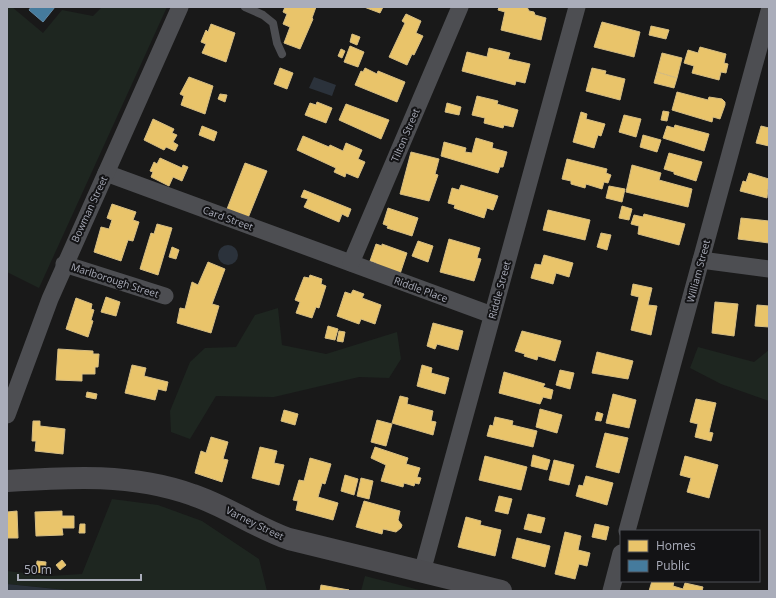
<svg xmlns="http://www.w3.org/2000/svg" width="776" height="598" font-family="'Open Sans',sans-serif">
<style>
.green{fill:#1e2620}
.water{fill:#2b323b}
.homes{fill:#e9c46a;stroke:#d6bd82}
.public{fill:#457b9d;stroke:#638aa6}
.lines{fill:none;stroke-linecap:round;stroke-linejoin:round}
.service{stroke:#4d4e52;stroke-width:8}
.minor{stroke:#4d4e52;stroke-width:17}
.secondary{stroke:#4c4c50;stroke-width:22}
.labels{text-anchor:middle;dominant-baseline:central;stroke-width:4;stroke-linejoin:round;paint-order:stroke}
.street-label{font-size:10px;fill:#aaadba;stroke:#131315}
</style>
<rect width="100%" height="100%" fill="#191919"/>
<g class="green">
<path d="M7,7h5l31,26 19,-23 31,6 9,-9h65l-128,281 -32,-16z"/>
<path d="M278,308l4,37 44,9 71,-22 4,27 -12,19 -30,-1 -85,20 -58,-1 -26,43 -19,-7 -1,-21 20,-49 15,-14 31,-1 19,-32z"/>
<path d="M698,347l56,15 15,-12v51l-48,-17 -31,-16z"/>
<path d="M112,499l46,6 44,16 57,38 8,32h-191l-69,-7v-13l43,5 32,-2z"/>
<path d="M365,576l58,15h-62z"/>
</g>
<g class="water">
<path d="M314,77l22,8 -4,11 -23,-8z"/>
<circle cx="228" cy="255" r="10"/>
<path d="M7,584l69,7h-69z"/>
</g>
<g class="homes">
<path d="M285,7h31l-4,11 1,1 -13,30 -16,-6 6,-16 -7,-3 4,-10 -4,-2z"/>
<path d="M364,7h19l-3,6z"/>
<path d="M499,7h28l2,4 5,1 1,3 11,3 -5,22 -40,-10 4,-18 -7,-2z"/>
<path d="M406,14l15,7 -5,12 7,3 -9,19 -2,-1 -5,11 -18,-8 16,-34 -3,-2z"/>
<path d="M602,22l38,10 -6,25 -40,-10z"/>
<path d="M211,24l24,9 -9,29 -24,-9 4,-9 -5,-2 5,-12 2,2z"/>
<path d="M651,26l18,4 -3,9 -17,-4z"/>
<path d="M352,34l8,3 -3,8 -7,-3z"/>
<path d="M350,46l14,6 -6,15 -14,-5z"/>
<path d="M700,47l26,7 -2,9 4,1 -2,9 -5,-1 -2,8 -27,-7 2,-7 -10,-3 4,-13 10,3z"/>
<path d="M489,48l21,5 -2,6 22,5 -5,19 -9,-2 -1,4 -53,-14 5,-19 20,5z"/>
<path d="M341,49l4,2 -3,7 -4,-2z"/>
<path d="M662,53l20,5 -5,20 -20,-6z"/>
<path d="M280,68l13,5 -6,16 -13,-5z"/>
<path d="M365,68l12,6 1,-3 27,11 -8,20 -42,-17 6,-14 2,1z"/>
<path d="M592,68l14,3 -1,3 20,5 -5,21 -34,-9z"/>
<path d="M657,72l20,6 -3,10 -20,-5z"/>
<path d="M189,77l24,9 -8,28 -24,-9 3,-9 -4,-2z"/>
<path d="M677,92l31,8 1,-3 13,2 3,3v3l-5,14 -7,-2 -1,5 -40,-12z"/>
<path d="M220,94l7,1 -2,7 -7,-3z"/>
<path d="M477,96l21,5 -1,3 21,6 -5,17 -9,-2 -1,3 -19,-5 1,-5 -13,-3z"/>
<path d="M317,102l15,6 -6,15 -21,-8 5,-12 6,2z"/>
<path d="M447,103l14,4 -2,8 -14,-3z"/>
<path d="M346,104l43,16 -8,19 -42,-19z"/>
<path d="M663,111l6,1 -2,9 -6,-1z"/>
<path d="M581,112l6,2 -1,5 19,5 -4,12 -3,-1 -4,13 -21,-6z"/>
<path d="M624,115l17,4 -5,18 -17,-5z"/>
<path d="M153,119l21,10 -2,4 5,2 -4,7 5,3 -3,6 -9,-4 -2,3 -20,-10z"/>
<path d="M675,125l34,9 -5,17 -41,-13 4,-12 7,2z"/>
<path d="M202,126l15,6 -3,9 -15,-6z"/>
<path d="M761,126l8,2v18l-13,-3z"/>
<path d="M643,135l18,5 -4,12 -17,-5z"/>
<path d="M303,136l26,11 1,-2 13,6 3,-8 16,7 -4,9 7,3 -7,16 -12,-5 -1,4 -11,-5 2,-4 -39,-18z"/>
<path d="M476,138l17,5 -1,5 15,4 -4,15h-3l-2,6 -57,-17 3,-14 22,6 -1,4 7,1z"/>
<path d="M411,152l28,7 -4,15 3,1 -9,26 -29,-7z"/>
<path d="M669,153l33,9 -6,19 -22,-7v-2l-10,-3z"/>
<path d="M160,158l22,10 1,-3 5,2 -6,14 -9,-4 -4,9 -18,-9 2,-5 -3,-1 4,-9 3,2z"/>
<path d="M567,159l40,10 -1,4 5,2 -3,8 -4,-1 -2,7 -16,-5 -1,4 -14,-4v-3l-9,-2z"/>
<path d="M245,163l22,8 -19,47 -21,-9z"/>
<path d="M632,165l29,8 -2,7 33,9 -4,18 -62,-15z"/>
<path d="M749,173l20,6 -2,19 -27,-7 3,-10 3,1z"/>
<path d="M461,185l37,11 -5,14 -6,-2 -3,10 -30,-10 1,-3 -7,-2 4,-15 7,2z"/>
<path d="M609,186l16,3 -3,13 -16,-4z"/>
<path d="M304,190l47,19 -3,8 -6,-3 -3,8 -35,-15 4,-8 -7,-2z"/>
<path d="M112,204l24,8 -3,8 6,2 -6,19 -5,-1 -7,21 -27,-9 7,-25 8,2 3,-9 -5,-2z"/>
<path d="M622,206l10,3 -3,11 -10,-2z"/>
<path d="M388,208l30,10 -6,18 -25,-8 1,-2 -5,-2z"/>
<path d="M548,210l42,10 -5,20 -42,-10z"/>
<path d="M644,214l41,10 -6,21 -41,-11 1,-8 -8,-2 3,-9 9,2z"/>
<path d="M741,218l28,3v22l-31,-4z"/>
<path d="M157,224l15,4 -14,47 -18,-6 11,-36 3,1z"/>
<path d="M601,233l10,2 -4,15 -10,-3z"/>
<path d="M449,239l31,9 -3,10 4,1 -7,22 -34,-9z"/>
<path d="M418,241l15,5 -5,16 -16,-6z"/>
<path d="M376,244l6,2v-2l25,9 -7,21 -25,-9 1,-2 -6,-2z"/>
<path d="M172,247l7,3 -3,9 -7,-2z"/>
<path d="M544,255l29,8 -4,14 -13,-4 -3,11 -22,-6 4,-14 6,1z"/>
<path d="M208,262l17,7 -13,35 7,2 -8,27 -34,-10 3,-15 5,1 7,-27 6,3z"/>
<path d="M310,275l12,4 -1,5 5,2 -7,22 -3,-1 -4,11 -16,-5 4,-11 -5,-2 9,-23 5,1z"/>
<path d="M633,284l19,4 -4,17 9,1 -6,29 -20,-5 8,-33 -8,-2z"/>
<path d="M353,290l11,4 -2,4 19,7 -6,19 -14,-5 -2,5 -22,-8 8,-24 6,2z"/>
<path d="M106,297l14,5 -4,14 -15,-4z"/>
<path d="M76,298l16,6 -1,5 3,1 -3,10 2,1 -5,16 -22,-8z"/>
<path d="M715,302l23,2 -4,32 -22,-3z"/>
<path d="M757,305l12,1v21l-14,-1z"/>
<path d="M433,323l30,8 -5,19 -21,-6 -2,5 -8,-3z"/>
<path d="M328,326l10,3 -3,11 -10,-2z"/>
<path d="M339,331l6,1 -2,10 -6,-1z"/>
<path d="M522,331l39,10 -6,20 -17,-5 -1,4 -13,-4 1,-2 -10,-3z"/>
<path d="M58,349l35,2v3h6l-1,13h-3v7h-13v7l-26,-1z"/>
<path d="M597,352l36,9 -5,18 -36,-6z"/>
<path d="M132,365l14,3 -2,8 24,6 -2,9 -8,-2 -3,11 -30,-7z"/>
<path d="M422,365l10,3 -1,5 18,5 -4,16 -28,-8z"/>
<path d="M560,370l14,3 -4,16 -14,-4z"/>
<path d="M504,372l41,12 -2,3 10,3 -2,9 -8,-2 -3,7 -41,-11z"/>
<path d="M87,392l10,2 -1,5 -10,-2z"/>
<path d="M613,394l23,6 -7,28 -23,-5z"/>
<path d="M400,396l8,2 -1,6 26,7 -2,10 5,1 -3,13 -41,-12z"/>
<path d="M696,399l20,4 -7,29 4,1 -2,8 -16,-4 3,-13 -8,-2z"/>
<path d="M540,409l22,6 -5,18 -21,-6z"/>
<path d="M284,410l14,4 -3,11 -14,-4z"/>
<path d="M597,412l6,2 -2,7 -6,-1z"/>
<path d="M495,417l18,4 -1,4 25,6 -4,16 -46,-11 3,-11 3,1z"/>
<path d="M377,420l15,4 -6,22 -15,-4z"/>
<path d="M33,421h7v5l25,3 -2,25 -28,-3 1,-10h-4z"/>
<path d="M605,433l23,5 -9,35 -23,-6z"/>
<path d="M211,437l17,5 -5,17 5,1 -6,22 -27,-9 6,-22 5,2z"/>
<path d="M260,447l17,4 -3,12 10,2 -5,20 -27,-7z"/>
<path d="M375,447l33,11 -2,6 14,4 -3,9 4,1 -2,6 -4,-1 -1,3 -10,-3 -1,4 -22,-6 5,-16 -15,-7z"/>
<path d="M533,455l17,5 -3,10 -16,-4z"/>
<path d="M485,456l42,11 -6,23 -42,-10z"/>
<path d="M685,456l33,9 -9,33 -22,-6 4,-14 -11,-3z"/>
<path d="M310,458l21,6 -6,20 -3,-1 -4,14 20,6 -5,17 -37,-10 2,-9 -5,-1 6,-20 5,1z"/>
<path d="M554,460l20,5 -5,20 -20,-5z"/>
<path d="M345,475l13,4 -4,16 -13,-4z"/>
<path d="M586,476l27,7 -6,22 -31,-9 3,-11 4,1z"/>
<path d="M361,478l12,3 -4,18 -12,-3z"/>
<path d="M499,496l13,3 -4,15 -13,-3z"/>
<path d="M364,501l36,10 -2,9 4,5 -1,3 -5,4 -13,-3 -1,5 -26,-7z"/>
<path d="M17,511l1,27h-11v-26z"/>
<path d="M62,511v5h12v12h-12l1,7 -27,1 -1,-24z"/>
<path d="M528,514l17,4 -4,15 -17,-4z"/>
<path d="M466,517l15,4 -1,4 21,5 -6,26 -37,-9z"/>
<path d="M80,524h5v9h-6z"/>
<path d="M595,524l14,3 -3,13 -14,-3z"/>
<path d="M565,532l16,4 -3,14 12,3 -3,13 -8,-2 -4,15 -20,-5z"/>
<path d="M517,538l33,8 -5,21 -33,-9z"/>
<path d="M62,560l4,5 -6,5 -4,-5z"/>
<path d="M37,561l9,1 -1,11 -9,-1z"/>
<path d="M652,581h22l-1,5 10,3 2,-6 18,4 -1,4h-53z"/>
<path d="M321,585l28,5 -29,1z"/>
</g>
<path class="public" d="M31,7h24l-12,15 -14,-12z"/>
<g class="lines">
<path class="service" d="M245,7l18,8 10,8 4,20 5,11"/>
<g class="minor">
<path d="M106,173l386,142"/>
<path d="M701,260l68,9"/>
<path d="M351,263l109,-256"/>
<path d="M64,264l101,32"/>
<path d="M7,415l43,-116 130,-292"/>
<path d="M627,531l142,-520"/>
<path d="M422,572l155,-565"/>
<path d="M611,591l10,-38"/>
</g>
<path class="secondary" d="M7,481c63,-4 125,-8 186,14 33,11 62,32 96,44l212,52"/>
</g>
<g class="labels">
<g class="street-label">
<text transform="translate(405 135) rotate(-67)">Tilton Street</text>
<text transform="translate(89 209) rotate(-65)">Bowman Street</text>
<text transform="translate(228 218) rotate(20)">Card Street</text>
<text transform="translate(698 271) rotate(-75)">William Street</text>
<text transform="translate(115 280) rotate(18)">Marlborough Street</text>
<text transform="translate(421 289) rotate(20)">Riddle Place</text>
<text transform="translate(499 290) rotate(-75)">Riddle Street</text>
<text transform="translate(255 523) rotate(26)">Varney Street</text>
</g>
</g>
<rect width="776" height="598" fill="none" stroke="#aaadba" stroke-width="16"/>
<rect x="620" y="530" width="140" height="52" fill="#131315" stroke="#4f5157"/>
<rect x="628" y="540" width="20" height="12" fill="#e9c46a" stroke="#4f5157"/>
<text x="656" y="550" font-size="12" fill="#aaadba">Homes</text>
<rect x="628" y="560" width="20" height="12" fill="#457b9d" stroke="#4f5157"/>
<text x="656" y="570" font-size="12" fill="#aaadba">Public</text>
<path d="M18 574v6h123v-6" fill="none" stroke="#aaadba" stroke-width="2"/>
<text x="24" y="574" font-size="12" fill="#aaadba" stroke="#131315" stroke-width="3" paint-order="stroke">50 m</text>
</svg>
